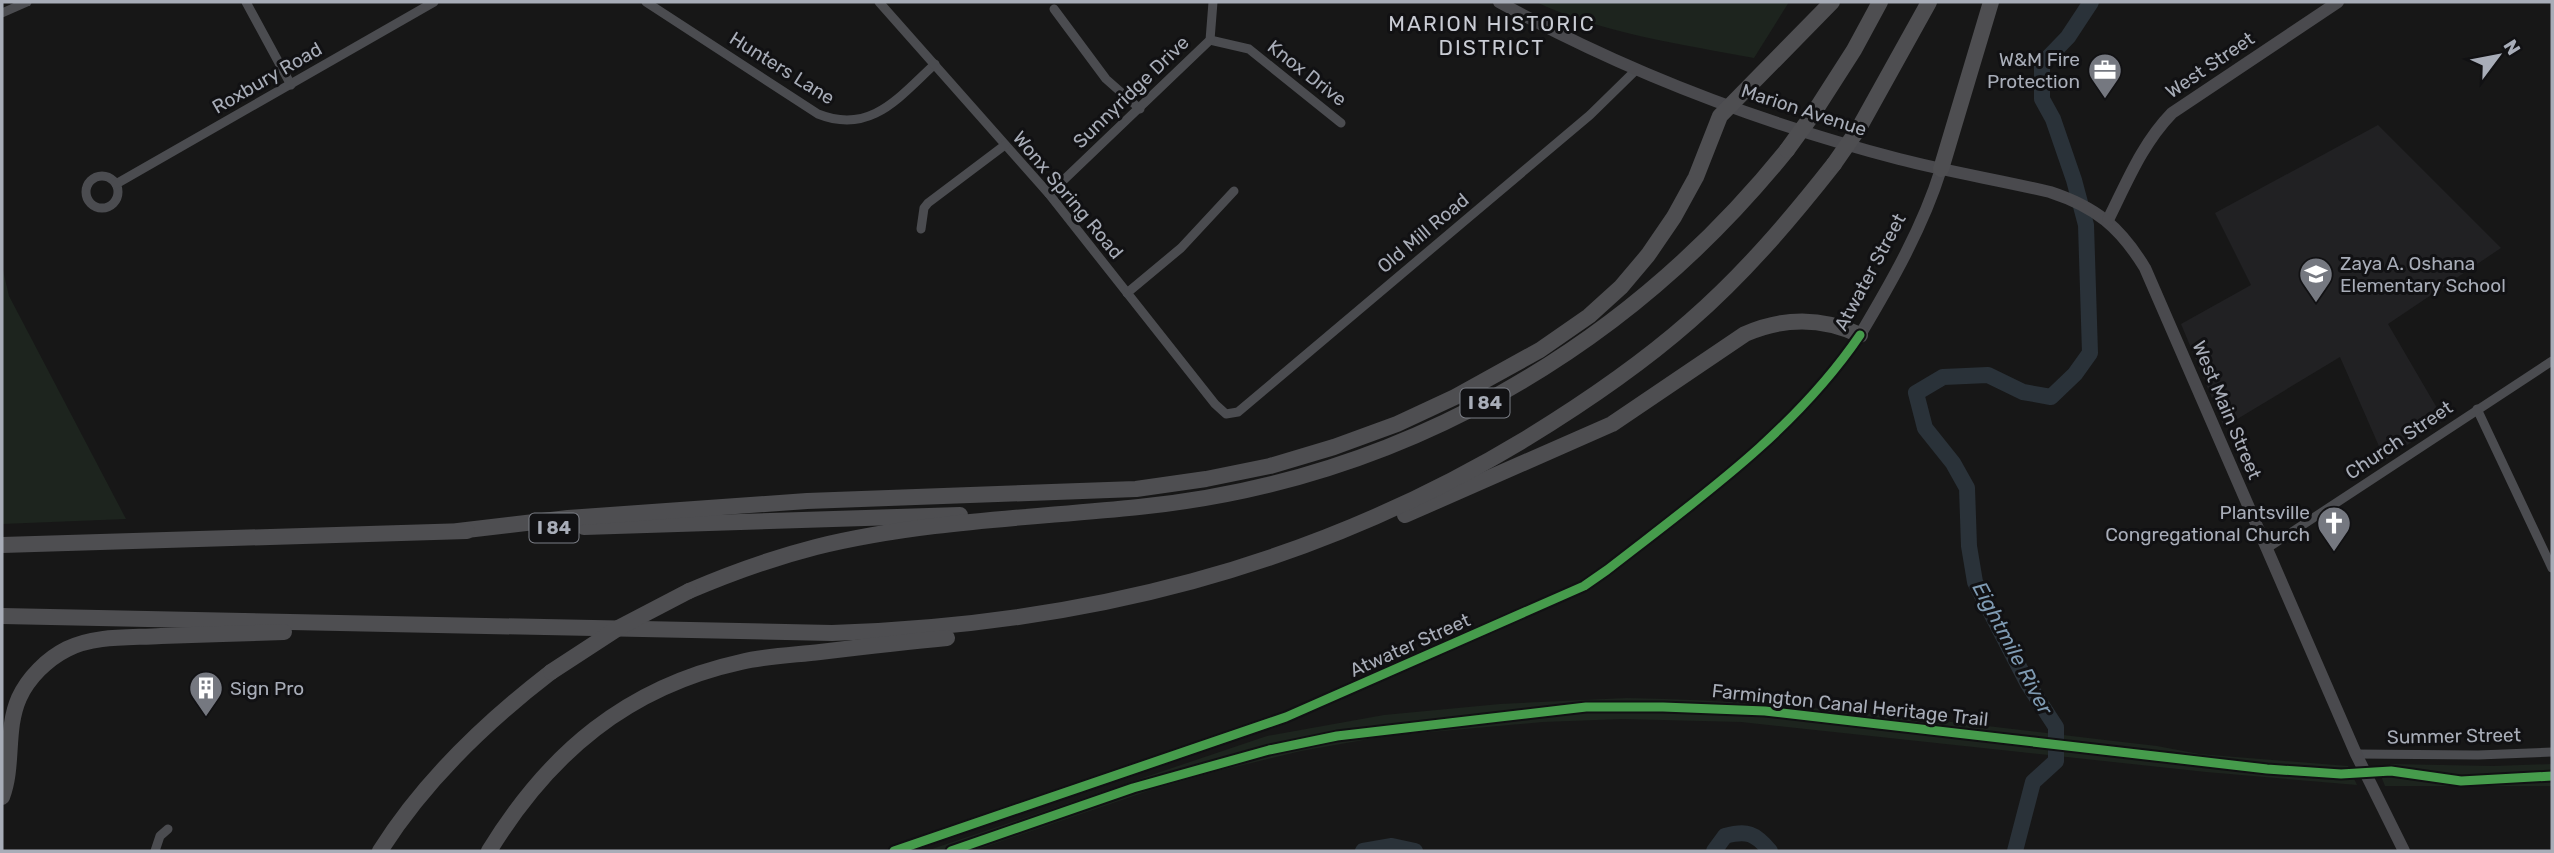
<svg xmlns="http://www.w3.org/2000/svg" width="2554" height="853" font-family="Rubik,sans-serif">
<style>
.built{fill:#212123}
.green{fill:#1d241e}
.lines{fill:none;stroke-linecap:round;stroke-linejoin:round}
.river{stroke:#2a3239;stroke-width:16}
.minor{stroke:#4b4c50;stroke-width:9}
.secondary{stroke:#4a4a4e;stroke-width:12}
.motorway{stroke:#4e4e51;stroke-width:16}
.motorway-bridge{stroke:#4e4e51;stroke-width:16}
.cycleway-casing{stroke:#111113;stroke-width:13}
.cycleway{stroke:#469c4c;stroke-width:9}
.labels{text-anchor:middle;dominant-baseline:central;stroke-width:6;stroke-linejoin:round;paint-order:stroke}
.shield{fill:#111113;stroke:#7b7e86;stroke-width:2}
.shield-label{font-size:18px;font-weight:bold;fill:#a8adb8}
.poi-label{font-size:19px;fill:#a8adb8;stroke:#111113;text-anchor:end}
.street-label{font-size:19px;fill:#a8adb8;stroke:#111113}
.neighbourhood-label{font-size:21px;letter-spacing:2px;fill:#c9ccd4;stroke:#111113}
.water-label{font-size:21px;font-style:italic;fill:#7f9bb3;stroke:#111113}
</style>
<rect width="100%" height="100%" fill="#171717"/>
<path class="built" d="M2378,125l123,123 -113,76 56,96 -59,40 -45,-103 -116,70 -43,-103 70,-39 -36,-72z"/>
<g class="green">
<path d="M1536,2h253l-35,56c-73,-14 -150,-24 -218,-56z"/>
<path d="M2,266l7,30 117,223 -124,5z"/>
<path d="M1627,698c177,3 354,28 530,48l42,8 149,12 9,19 -151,-13 -465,-50 -118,-3 -80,3 -157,14 -85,15 -83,20 -70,20 -175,60h-47l341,-115 117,-21 116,-11z"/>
<path d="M2391,764l102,2 59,-2v22h-167l-4,-10 3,-7z"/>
</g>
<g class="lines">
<g class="river">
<path d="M1363,851l29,-5 23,5"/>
<path d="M1714,851l11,-15c22,-6 30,-3 45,15"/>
<path d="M2015,851l18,-69 23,-21v-34l-28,-43 -53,-102 -6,-36 -2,-58 -14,-25 -28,-35 -9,-35 27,-16 45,-2 35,17 28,5 24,-23 15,-21 -4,-128 -12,-45 -21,-61 -11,-20v-35l26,-27 23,-35"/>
</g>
<g class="minor">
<path d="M246,2l45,83"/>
<path d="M646,2l172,112c53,21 81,-17 117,-50"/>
<path d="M879,2l170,192 166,210 11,10 12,-2 352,-297 47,-46"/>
<path d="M1054,9l52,70 34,30"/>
<path d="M2,13l25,-11"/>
<path d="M1210,40l39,9 92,74"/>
<circle cx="102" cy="192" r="16"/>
<path d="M116,184l318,-182"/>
<path d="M1049,194l161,-154 3,-38"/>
<path d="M921,229l3,-21 4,-5 77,-58"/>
<path d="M1127,293l54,-45 53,-57"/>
<path d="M2477,409l75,159"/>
<path d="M2266,549l286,-188"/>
<path d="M2356,754l122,1 74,-3"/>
<path d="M155,851l5,-15 8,-7"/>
<path d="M894,851l392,-134 298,-131 23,-16c91,-71 187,-138 253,-235"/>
</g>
<g class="secondary">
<path d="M1499,2c125,69 262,121 400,157 50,13 101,21 151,33 46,15 70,35 95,76l211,486 48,97"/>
<path d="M2108,220c19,-38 34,-76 64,-107l166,-111"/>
<path d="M1860,335c31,-52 63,-108 81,-166"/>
</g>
<g class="motorway">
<path d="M1813,114l41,-64 26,-48"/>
<path d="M1859,128l70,-126"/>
<path d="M1941,169l50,-167"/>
<path d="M1405,515l207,-91 133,-90c39,-17 77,-17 115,1"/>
<path d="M584,527l376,-12"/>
<path d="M458,531l110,-13 239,-17 329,-12 70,-10 64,-13 64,-19 63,-23 58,-27 85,-47 49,-34 32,-29 27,-32 26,-38 22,-40 24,-61 112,-114"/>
<path d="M2,545l465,-14"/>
<path d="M689,591c42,-18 84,-33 127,-44 105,-26 216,-29 323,-40 258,-26 485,-155 648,-357"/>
<path d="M2,616l830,17c249,-8 480,-65 695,-195 57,-35 113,-73 163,-117 54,-47 100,-101 144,-157"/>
<path d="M2,797c12,-32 3,-67 17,-99 9,-20 28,-39 48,-49 28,-14 63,-11 94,-13 41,-1 82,-3 123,-4"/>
<path d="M380,851c44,-70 106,-129 171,-179"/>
<path d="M489,851c60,-98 138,-164 252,-189 25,-6 53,-7 79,-10 42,-5 85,-10 127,-14"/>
</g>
<g class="motorway-bridge">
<path d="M1787,150l26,-36"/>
<path d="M1834,164l25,-36"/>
<path d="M551,672l69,-45 69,-36"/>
</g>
<g class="cycleway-casing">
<g id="cycleway">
<path d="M894,851l392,-134 298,-131 23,-16c91,-71 187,-138 253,-235"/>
<path d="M951,851l182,-63 136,-38 68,-14 249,-29h77l102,4 502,58 74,5 50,-3 70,10 91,-5"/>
</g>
</g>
<use href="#cycleway" class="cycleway"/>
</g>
<defs>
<g id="office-pin" transform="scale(1.75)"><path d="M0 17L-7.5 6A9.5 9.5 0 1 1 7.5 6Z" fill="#757880" stroke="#111113"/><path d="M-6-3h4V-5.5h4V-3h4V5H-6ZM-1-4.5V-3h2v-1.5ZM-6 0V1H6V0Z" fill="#fff"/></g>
<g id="school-pin" transform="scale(1.75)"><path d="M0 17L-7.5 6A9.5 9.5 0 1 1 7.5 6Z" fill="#757880" stroke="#111113"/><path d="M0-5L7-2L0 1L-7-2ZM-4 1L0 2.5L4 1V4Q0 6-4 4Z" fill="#fff"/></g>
<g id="church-pin" transform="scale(1.75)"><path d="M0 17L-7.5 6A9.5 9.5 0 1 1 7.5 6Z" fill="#757880" stroke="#111113"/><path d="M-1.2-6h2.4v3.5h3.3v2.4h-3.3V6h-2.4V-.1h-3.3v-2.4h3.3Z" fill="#fff"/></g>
<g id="building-pin" transform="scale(1.75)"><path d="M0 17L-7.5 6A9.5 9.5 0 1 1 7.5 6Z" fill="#757880" stroke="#111113"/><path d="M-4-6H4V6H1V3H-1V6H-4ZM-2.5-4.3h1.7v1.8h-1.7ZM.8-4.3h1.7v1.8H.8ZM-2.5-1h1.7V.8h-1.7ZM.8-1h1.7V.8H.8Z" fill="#fff"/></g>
</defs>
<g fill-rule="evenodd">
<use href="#office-pin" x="2105" y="70"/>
<use href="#school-pin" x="2316" y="274"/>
<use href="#church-pin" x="2334" y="523"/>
<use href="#building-pin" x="206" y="688"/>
</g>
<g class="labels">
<g class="shield">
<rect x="1460.5" y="388.5" width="49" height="29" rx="5"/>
<rect x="529.5" y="513.5" width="49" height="29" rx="5"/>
</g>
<g class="shield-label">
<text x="1485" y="403">I 84</text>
<text x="554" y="528">I 84</text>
</g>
<g class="poi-label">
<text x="2080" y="59">W&amp;M Fire<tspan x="2080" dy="22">Protection</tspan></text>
<text x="2340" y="263" text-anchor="start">Zaya A. Oshana<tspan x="2340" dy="22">Elementary School</tspan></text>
<text x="2310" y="512">Plantsville<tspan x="2310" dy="22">Congregational Church</tspan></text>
<text x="230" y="688" text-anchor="start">Sign Pro</text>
</g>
<g class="street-label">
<text transform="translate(2210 65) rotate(-34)">West Street</text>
<text transform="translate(782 68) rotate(32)">Hunters Lane</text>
<text transform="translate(1307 73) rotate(38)">Knox Drive</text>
<text transform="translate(267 78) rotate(-30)">Roxbury Road</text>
<text transform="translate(1131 92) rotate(-44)">Sunnyridge Drive</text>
<text transform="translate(1804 110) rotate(18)">Marion Avenue</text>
<text transform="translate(1068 195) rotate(50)">Wonx Spring Road</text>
<text transform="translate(1423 233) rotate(-40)">Old Mill Road</text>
<text transform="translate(1870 272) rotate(-62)">Atwater Street</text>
<text transform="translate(2227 410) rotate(67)">West Main Street</text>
<text transform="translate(2399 440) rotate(-34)">Church Street</text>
<text transform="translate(1410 645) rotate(-24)">Atwater Street</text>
<text transform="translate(1850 705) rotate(6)">Farmington Canal Heritage Trail</text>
<text transform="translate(2454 736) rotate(-1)">Summer Street</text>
</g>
<g class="neighbourhood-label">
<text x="1492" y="23">MARION HISTORIC<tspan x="1492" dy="24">DISTRICT</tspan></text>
</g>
<g class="water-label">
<text transform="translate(2013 648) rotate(62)">Eightmile River</text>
</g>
</g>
<rect width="2554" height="853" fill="none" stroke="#a8adb8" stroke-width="7"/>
<g transform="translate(2498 56) rotate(58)" stroke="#111113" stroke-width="5" paint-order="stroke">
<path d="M0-5L12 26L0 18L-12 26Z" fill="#a8adb8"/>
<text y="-10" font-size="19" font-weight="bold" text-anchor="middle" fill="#a8adb8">N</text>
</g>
</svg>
